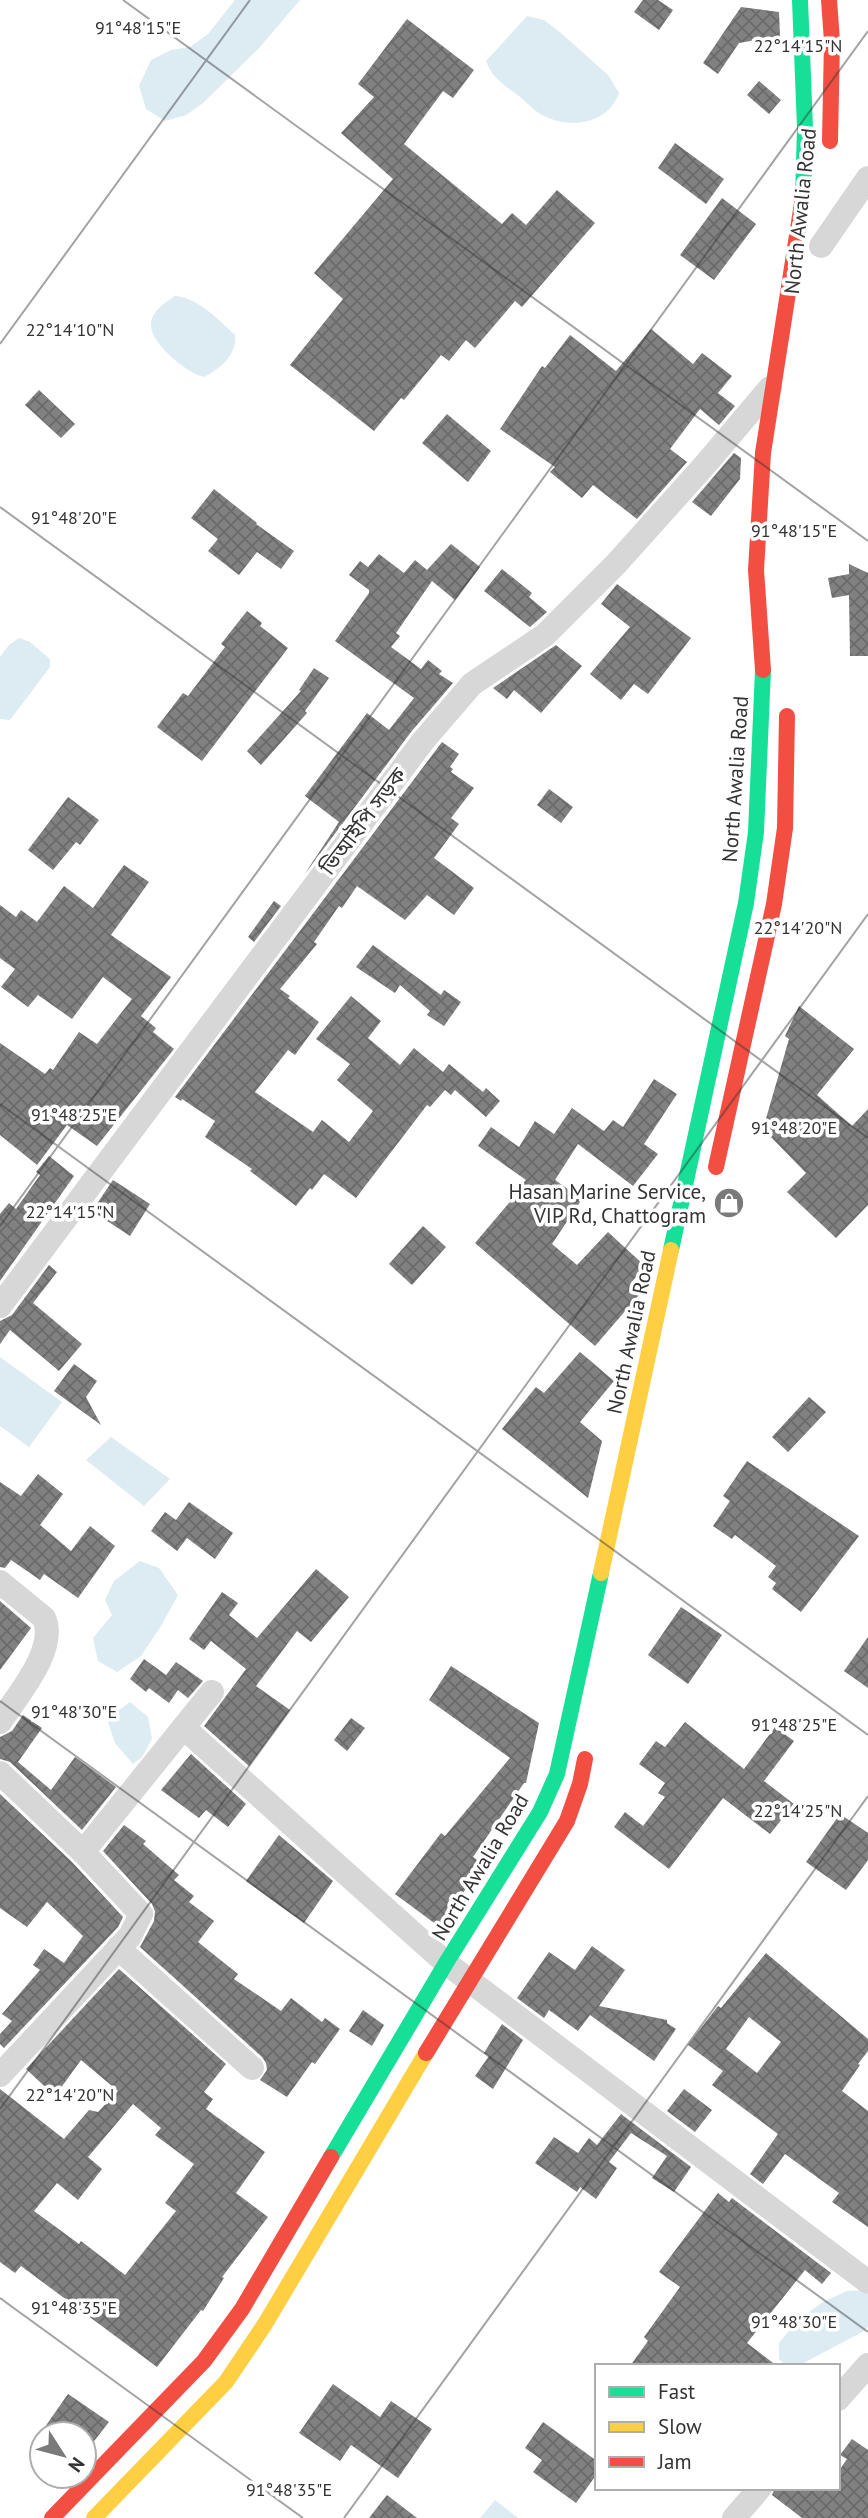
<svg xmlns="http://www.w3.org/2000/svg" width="868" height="2518" font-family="'PT Sans','Noto Sans Bengali',sans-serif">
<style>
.water{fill:#ddebf3}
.building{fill:url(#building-cross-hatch);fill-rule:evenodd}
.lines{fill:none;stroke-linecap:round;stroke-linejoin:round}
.street{stroke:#d7d7d7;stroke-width:24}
.fast{stroke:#16e098;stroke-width:16}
.slow{stroke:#ffcf43;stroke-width:16}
.jam{stroke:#f24e42;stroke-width:16}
.ticks{fill:none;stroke:#333;stroke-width:2;stroke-opacity:0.45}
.labels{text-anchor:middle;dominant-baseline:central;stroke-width:7;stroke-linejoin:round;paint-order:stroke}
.street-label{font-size:21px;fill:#333;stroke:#fff}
.poi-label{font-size:21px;fill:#333;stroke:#fff;text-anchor:end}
.ticks-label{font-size:18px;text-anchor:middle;fill:#333;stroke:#fff;stroke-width:7;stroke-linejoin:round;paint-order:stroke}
</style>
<defs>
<pattern id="building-cross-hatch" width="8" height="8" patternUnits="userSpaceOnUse" patternTransform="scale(1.75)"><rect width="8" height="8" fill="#818181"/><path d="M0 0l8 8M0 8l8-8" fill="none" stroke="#6a6a6a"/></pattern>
</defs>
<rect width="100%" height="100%" fill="#fff"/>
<g class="water">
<path d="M235,0h65l-40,47 -58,57 -16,11 -21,6 -19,-12 -7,-23 12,-26 20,-10 19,-3 18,-13z"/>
<path d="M527,16l17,4 17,13 47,42 11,18c-11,32 -51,37 -79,21 -7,-5 -14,-12 -21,-18 -14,-10 -27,-18 -33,-35z"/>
<path d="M175,296c23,2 43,23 60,39 2,20 -14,33 -31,42 -16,-3 -54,-34 -53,-52 0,-14 14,-22 24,-29z"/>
<path d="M19,638l11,4 20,17v8l-40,53 -10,-1v-62l9,-12z"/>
<path d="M0,1357l62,45 -33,45 -29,-21z"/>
<path d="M111,1437l59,42 -26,27 -58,-46z"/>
<path d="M140,1561l19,7 19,27 -17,31 -20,30 -24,16 -19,-11 -5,-23 19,-23 -7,-15 9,-19z"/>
<path d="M130,1702l18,15 4,22 -10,18 -9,7 -18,-21 -8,-24z"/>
<path d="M866,2290l2,2v34l-2,4 -68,36h-12l-7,-7v-16l19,-23 25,-18 24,-11z"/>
<path d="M495,2500l23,18h-38z"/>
</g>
<g class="building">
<path d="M643,0h15l15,10 -14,20 -25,-18z"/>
<path d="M741,7l38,5 1,24 -41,7 -21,31 -15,-11z"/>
<path d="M407,19l67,51 -21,28 -10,-7 -39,53 98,80 10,-11 14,12 31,-35 38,33 -73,84 -7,-6 -40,47 -9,-8 -17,21 -8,-6 -37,45 -3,-2 -27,33 -84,-66 53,-66 -29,-26 79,-94 -52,-46 33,-36 -16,-13z"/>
<path d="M759,81l22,19 -12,14 -22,-19z"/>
<path d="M675,143l49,36 -18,25 -48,-36z"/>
<path d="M722,198l34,26 -42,56 -34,-25z"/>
<path d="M651,329l42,35 9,-11 30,23 -14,17 17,13 -16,19 -19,-16 -30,40 17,13 -50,57 -44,-34 -11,13 -32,-26 5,-5 -55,-38 42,-63 3,2 25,-33 46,36z"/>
<path d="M39,390l36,34 -14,14 -36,-33z"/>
<path d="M447,414l44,37 -23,31 -46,-39z"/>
<path d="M734,453l7,5 -1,21 -29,37 -19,-14z"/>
<path d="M214,489l43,34 -1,1 38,27 -13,18 -24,-17 -18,23 -31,-24 10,-12 -27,-21z"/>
<path d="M451,544l29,23 -25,33 -23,-19 -36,52 4,3 -9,11 30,22 7,-9 14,11 -3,3 14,9 -42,49 -107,143 35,-53 -34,-26 62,-83 22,17 25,-32 -79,-57 34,-48v-3l-20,-15 11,-14 8,6 11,-13 25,19 11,-13 12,10z"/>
<path d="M849,564l19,9v83h-18l-1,-61 -17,3 -4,-20 21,-4z"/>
<path d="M502,569l30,24 -3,4 18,15 -17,15 -46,-36z"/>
<path d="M617,584l74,54 -43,56 -14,-10 -13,16 -31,-26 40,-47 -29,-23z"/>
<path d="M247,611l15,12 -2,3 28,22 -86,113 -45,-34 26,-34 5,3 37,-49 -4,-3z"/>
<path d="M556,645l26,21 -41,47 -27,-23 -7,9 -14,-11z"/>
<path d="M314,668l15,10 -24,33 2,2 -46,52 -14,-14 54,-60 -2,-1z"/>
<path d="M442,742l17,12 -9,13 3,2 -2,3 23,16 -23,30 8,6 -25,34 40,30 -20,27 -27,-20 -22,25 -48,-34 -15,22 -3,-2 -25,36 3,2 -37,45 10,7 -2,2 31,24 -24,33 -7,-5 -33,42 58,40 9,-12 27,22 24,-31 -36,-31 13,-16 -34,-25 35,-43 30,25 -13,17 32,27 14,-17 29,24 6,-8 34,28 3,-4 14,13 -14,16 -31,-27 -4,5 -6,-5 -15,17 -3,-2 -71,93 -32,-24 -12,16 -2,-2 -14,18 -46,-35 2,-2 -47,-32 10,-16 -33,-22 -1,2 -6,-4z"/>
<path d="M549,789l24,18 -12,16 -24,-18z"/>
<path d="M68,797l31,23 -19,25 -4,-3 -23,28 -25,-20z"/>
<path d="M124,865l25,17 -38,53 60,42 -30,39 15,12 -3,4 21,17 -77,97 -30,-21 -30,40 -37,-30v-92l45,31 5,-6 3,2 26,-38 18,12 35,-45 -29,-22 -31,42 -34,-24 -10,12 -27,-20 14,-18 -15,-11v-53l16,12 5,-7 16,12 27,-36 29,22z"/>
<path d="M274,901l7,5 -27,36 -6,-5z"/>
<path d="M373,945l68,50 3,-5 17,12 -17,24 -17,-11 3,-4 -30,-26 -5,8 -39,-26z"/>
<path d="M799,1006l55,43 -37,46 35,31 16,-17v96l-32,33 -49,-46 19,-19 -43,-44 26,-90 -4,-3z"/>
<path d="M654,1079l23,15 -33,50 14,10 -25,32 -55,-42 -23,36 27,19 -30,45 25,21 31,-33 37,34 -14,17 9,7 -1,5 -44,51 -120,-103 44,-52 -2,-2 9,-9 -48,-34 13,-19 28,20 16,-26 19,13 18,-26 32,23 9,-11 10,7z"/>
<path d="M49,1156l25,20 -74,105v-67l9,-11 7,6 24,-34 -4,-3z"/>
<path d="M113,1180l37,24 -20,32 -38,-25z"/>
<path d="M423,1226l23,21 -34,38 -23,-21z"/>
<path d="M49,1265l8,7 -24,31 49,41 -23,27 -49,-41 -10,14v-23l12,-6z"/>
<path d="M580,1352l34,29 -34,41 22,19 -14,57 -86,-69 34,-42 8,6z"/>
<path d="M74,1364l23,17 -11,16 15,28 -47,-34z"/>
<path d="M809,1397l17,15 -38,40 -16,-15z"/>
<path d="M747,1461l112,75 -58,76 -29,-23 4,-6 -8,-6 8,-11 -41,-31 -3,4 -19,-13 17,-25 -7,-5z"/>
<path d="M38,1474l25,20 -23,31 31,26 19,-25 25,20 -37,52 -34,-24 -4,6 -29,-20 -6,8 -5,-1v-85l21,14z"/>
<path d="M189,1502l44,31 -18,26 -28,-21 -10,13 -26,-20 14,-19 11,8z"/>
<path d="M316,1569l33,28 -38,45 -14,-11 -41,55 34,24 -41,56 -45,-40 42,-57 -35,-28 -7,9 -15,-11 33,-47 16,11 -9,12 28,23z"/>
<path d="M0,1601l31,27 -31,42z"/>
<path d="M681,1607l41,28 -34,49 -40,-29z"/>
<path d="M868,1637v51l-24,-17z"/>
<path d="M144,1659l22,16 10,-13 27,19 -15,17 -10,-8 -9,13 -20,-15 -3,4 -16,-13z"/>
<path d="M451,1666l88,57 -13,60h-2l-51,74 9,6 -41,65 -46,-34 46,-61 4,3 65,-78 -81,-58z"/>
<path d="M23,1715l19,13 -24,34 33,28 24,-33 41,30 -34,43 -72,-68 -10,-3v-22l12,-6z"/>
<path d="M351,1718l14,10 -18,23 -13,-11z"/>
<path d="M685,1722l59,47 31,-42 19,14 -30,40 30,23 -24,30 -47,-36 -54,71 -55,-42 11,-15 18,14 22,-29 -7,-4 7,-10 -26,-19 17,-23 9,6z"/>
<path d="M191,1754l55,50 -18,23 -22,-17 -7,8 -38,-28z"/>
<path d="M0,1794l72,68 51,55 -5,10 -114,121 -4,-4v-10l12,-13 -10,-7 38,-44 -7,-5 11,-16 20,14 19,-27 -36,-34 -20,25 -27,-19z"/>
<path d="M840,1814l28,19v27l-22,30 -40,-28z"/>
<path d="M124,1825l22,16 -3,3 36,31 -5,5 20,16 -5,6 25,19 -16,21 40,32 -4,5 47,32 10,-13 31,24 3,-4 15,11 -25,35 -3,-2 -25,35 -27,-17 7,-10 -1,-7 -4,-6 -122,-110 14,-26 1,-10 -3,-7 -49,-53z"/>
<path d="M279,1835l54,46 -29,42 -58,-42z"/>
<path d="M592,1946l33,24 -26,36 68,14v3l9,6 -22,32 -64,-46 -12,16 -29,-21 -5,8 -27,-20 32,-46 26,18z"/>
<path d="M766,1953l102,86v12l-10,13 2,1 -18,26 26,20v116l-36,-25 7,-9 -54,-39 -22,30 -13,-10 28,-40 -66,-49 11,-14 -35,-26 30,-39 3,2zM749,2017l32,25 -24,31 -31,-24z"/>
<path d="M119,1969l107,95 -22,28 9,7 -7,10 59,43 -29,41 32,24 -46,60 2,1 -21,33 -2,-1 -44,57 -136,-101 -6,7 -15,-11v-173l64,50 25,-29 9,2 20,-21 -37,-31 -26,36 -29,-27zM133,2104l28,24 -6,7 39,29 -29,39 11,8 -51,64 -44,-34 -2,3 -45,-33 23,-28 21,17 24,-31 -14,-12z"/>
<path d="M363,2010l21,15 -12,21 -23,-15z"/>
<path d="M502,2024l21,16 -30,49 -18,-13 14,-20 -5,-3z"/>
<path d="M684,2089l28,21 -17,22 -28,-21z"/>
<path d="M621,2114l70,53 -17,25 -22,-14 15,-22 -36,-23 -22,29 8,6 -21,31 -16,-12 -3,5 -42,-29 19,-26 24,16 11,-15 8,7z"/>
<path d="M718,2193l11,9 3,-4 99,75 -9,11 -17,-14 -58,73 30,23h-147l18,-25 -4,-4 36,-50 -21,-15z"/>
<path d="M333,2384l47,33 11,-16 41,28 -34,49 -47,-33 -11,16 -41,-28z"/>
<path d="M68,2394l41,28 -25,32v-20h-44z"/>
<path d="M543,2422l54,39v13l-21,29 -43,-31 9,-12 -17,-12z"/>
<path d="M852,2439l16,11v68h-66l-30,-23 3,-7h63v-16l9,-13 -7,-4z"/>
<path d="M387,2495l30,23h-48z"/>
</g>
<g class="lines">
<g class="street">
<path d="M821,246l47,-68"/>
<path d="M0,1306l423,-565 49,-57 73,-49 71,-71 88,-98 66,-78"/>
<path d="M0,1582l44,36c14,31 -27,78 -44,104"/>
<path d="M184,1728l262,235 422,319"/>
<path d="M0,1773l83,79 58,62 -11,22 -130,139"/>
<path d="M83,1852l129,-160"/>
<path d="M118,1948l134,120"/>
<path d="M838,2399l30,-34"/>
<path d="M734,2518l26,-30"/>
</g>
<g class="fast">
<path d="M800,0l5,128 -2,69"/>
<path d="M671,1250l75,-347 10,-71 7,-162"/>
<path d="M331,2157l115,-194 94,-151 17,-38 44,-201"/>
</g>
<g class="slow">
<path d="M601,1573l70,-323"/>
<path d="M94,2518l132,-136 39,-58 161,-271"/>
</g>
<g class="jam">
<path d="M829,0l3,41 -2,100"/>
<path d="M763,670l-7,-100 7,-117 40,-256"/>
<path d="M716,1167l58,-263 11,-76 2,-112"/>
<path d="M426,2053l141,-232 13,-37 5,-25"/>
<path d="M52,2518l152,-157 38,-52 89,-152"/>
</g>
</g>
<path class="ticks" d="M123,0l745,541M0,344l250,-344M0,507l868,631M0,1104l868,631M0,1226l868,-1195M0,1701l868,631M0,2109l868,-1195M0,2298l303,220M344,2518l524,-722"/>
<defs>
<g id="shop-disc" transform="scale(1.575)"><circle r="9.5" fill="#7a7a7a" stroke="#fff"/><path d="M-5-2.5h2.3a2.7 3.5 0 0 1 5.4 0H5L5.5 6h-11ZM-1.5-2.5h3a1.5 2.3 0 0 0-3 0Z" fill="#fff"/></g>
</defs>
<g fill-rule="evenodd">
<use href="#shop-disc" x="729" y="1203"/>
</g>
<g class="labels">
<g class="street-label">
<text transform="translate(800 211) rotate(-84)">North Awalia Road</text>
<text transform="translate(735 779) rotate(-86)">North Awalia Road</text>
<text transform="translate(363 821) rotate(-53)">ভিআইপি সড়ক</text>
<text transform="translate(631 1332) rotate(-78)">North Awalia Road</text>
<text transform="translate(480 1867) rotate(-59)">North Awalia Road</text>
</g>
<g class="poi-label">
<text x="706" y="1191">Hasan Marine Service,<tspan x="706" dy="24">VIP Rd, Chattogram</tspan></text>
</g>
</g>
<g class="ticks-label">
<text x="138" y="34">91°48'15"E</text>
<text x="798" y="52">22°14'15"N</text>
<text x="70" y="336">22°14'10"N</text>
<text x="74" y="524">91°48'20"E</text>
<text x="794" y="537">91°48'15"E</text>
<text x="798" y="934">22°14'20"N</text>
<text x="74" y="1121">91°48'25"E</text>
<text x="794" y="1134">91°48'20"E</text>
<text x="70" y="1218">22°14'15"N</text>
<text x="74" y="1718">91°48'30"E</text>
<text x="794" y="1731">91°48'25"E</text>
<text x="798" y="1817">22°14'25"N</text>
<text x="70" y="2101">22°14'20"N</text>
<text x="74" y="2314">91°48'35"E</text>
<text x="794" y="2328">91°48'30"E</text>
<text x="289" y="2496">91°48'35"E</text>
</g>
<rect x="595" y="2364" width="245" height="126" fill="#ffffff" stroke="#adadad" stroke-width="2"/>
<rect x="609" y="2387" width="35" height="10" fill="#16e098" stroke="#adadad" stroke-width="2"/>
<text x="658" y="2399" font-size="21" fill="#333333">Fast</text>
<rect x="609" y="2422" width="35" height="10" fill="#ffcf43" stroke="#adadad" stroke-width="2"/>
<text x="658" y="2434" font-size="21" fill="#333333">Slow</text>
<rect x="609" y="2457" width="35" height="10" fill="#f24e42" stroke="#adadad" stroke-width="2"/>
<text x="658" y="2469" font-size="21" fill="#333333">Jam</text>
<g transform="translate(63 2455) rotate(126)"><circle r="33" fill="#ffffff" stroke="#adadad" stroke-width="2"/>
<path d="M0-5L12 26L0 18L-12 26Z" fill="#7a7a7a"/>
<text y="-10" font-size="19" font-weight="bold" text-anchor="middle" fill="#333333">N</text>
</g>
</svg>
